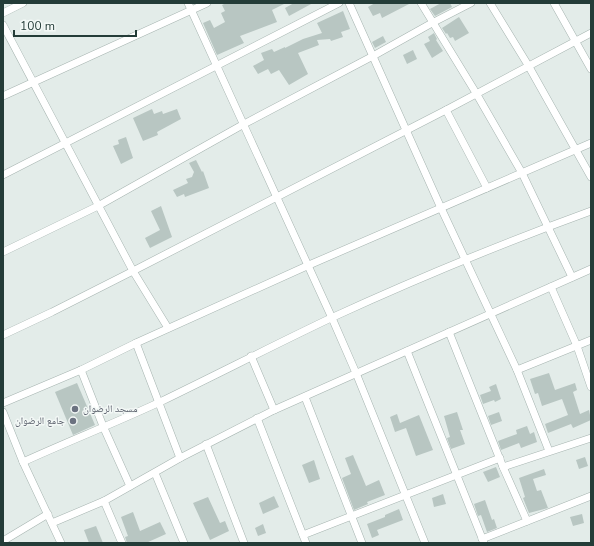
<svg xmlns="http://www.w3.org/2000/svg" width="594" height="546" font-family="'Nunito Sans','Noto Naskh Arabic',sans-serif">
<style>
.building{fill:#b8c6c2}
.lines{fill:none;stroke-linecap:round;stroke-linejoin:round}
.street-casing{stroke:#a6b4b0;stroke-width:8}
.street{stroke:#fff;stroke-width:7}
.worship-dot{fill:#6b7280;stroke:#f3f8f6;stroke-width:1.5}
.labels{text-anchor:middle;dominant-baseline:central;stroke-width:3;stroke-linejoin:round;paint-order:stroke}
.worship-label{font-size:10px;fill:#5b616d;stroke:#f3f8f6;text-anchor:start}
</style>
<rect width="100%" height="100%" fill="#e3ece9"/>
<g class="building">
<path d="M226,3h60l-14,7 5,12 -37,14 4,7 -27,12 -14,-32 7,-3 4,8 11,-6 -4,-9 4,-2 -3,-6z"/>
<path d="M294,3h19l-24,13 -4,-8z"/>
<path d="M375,3h36l-29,15 -2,-5 -7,3 -5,-9z"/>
<path d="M441,3h9l2,4 -17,9 -5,-7z"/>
<path d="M343,11l7,18 -9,3 2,5 -12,4 -1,-2 -13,1 2,5 -21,8 10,21 -19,11 -10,-15 -8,4 -3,-5 -10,5 -5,-8 11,-6 -3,-7 11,-4 2,3 11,-5v1l18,-9 19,-6 -5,-10z"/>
<path d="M459,17l10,16 -14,8 -2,-4 -3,1 -3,-5 -1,1 -4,-6z"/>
<path d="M434,33l3,6 -1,1 7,11 -11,7 -8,-14 6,-3 -2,-4z"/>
<path d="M383,36l3,6 -11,6 -3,-6z"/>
<path d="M413,50l4,9 -10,5 -4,-9z"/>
<path d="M152,109l2,5 8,-3 1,3 14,-5 4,10 -24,13 1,3 -15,6 -10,-23z"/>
<path d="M126,137l7,21 -12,6 -8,-18 6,-2 -1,-4z"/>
<path d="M196,160l6,12 1,-1 6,17 -24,9 -1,-3 -7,3 -4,-7 15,-7 -2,-4 6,-2 2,-5 -5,-9z"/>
<path d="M161,206l11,31 -22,11 -5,-10 15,-8 -9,-19z"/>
<path d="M549,373l6,17 20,-7 2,7 -4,2 7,22 9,-4 2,10 -18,8 -2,-4 -23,9 -3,-9 23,-9 -6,-16 -20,7 -4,-13 -3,1 -5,-15z"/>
<path d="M77,383l18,42 -22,10 -18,-43z"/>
<path d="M496,384l5,15 -6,3 -1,-2 -11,4 -3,-9 11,-4 -2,-4z"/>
<path d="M457,412l6,18h-3l5,14 -14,5 -4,-11 3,-1 -6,-21z"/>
<path d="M499,412l3,9 -11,4 -3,-9z"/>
<path d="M397,414l3,9 19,-8 14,35 -17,6 -10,-28 -11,4 -5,-15z"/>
<path d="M527,426l3,8 4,-2 3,10 -16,6 -2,-5 -18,7 -3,-9 19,-7 -1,-4z"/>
<path d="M353,455l13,31 13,-6 6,15 -18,7 1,2 -14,6 -12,-32 9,-4 -6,-16z"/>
<path d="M585,457l3,9 -9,3 -3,-9z"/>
<path d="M314,460l6,19 -11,4 -7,-18z"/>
<path d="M496,467l4,10 -12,5 -5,-10z"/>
<path d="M544,469l2,6 -13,4 4,12 4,-1 7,18 -19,5 -6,-15 2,-1 -6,-19z"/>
<path d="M443,494l3,10 -12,3 -2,-9z"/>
<path d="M274,496l5,11 -16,7 -4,-11z"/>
<path d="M208,497l12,26 5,-2 4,10 -19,9 -17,-37z"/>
<path d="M485,500l7,20 2,-1 3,9 -10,4 -6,-17 -3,1 -4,-12z"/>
<path d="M399,509l4,11 -26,10 2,5 -7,3 -5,-14 18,-7v-2z"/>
<path d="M133,512l7,19 20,-9 6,12 -20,9h-19l-2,-6 3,-1 -7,-19z"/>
<path d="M582,514l2,9 -11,3 -3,-9z"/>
<path d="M263,524l3,9 -8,3 -3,-8z"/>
<path d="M96,526l7,17h-14l-5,-13z"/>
</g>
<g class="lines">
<g class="street-casing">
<g id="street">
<path d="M188,3l144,315 24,55 69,170"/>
<path d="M349,3l92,205 76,162 32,81"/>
<path d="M421,3l55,90 46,80 50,104"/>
<path d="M490,3l38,62 63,112"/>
<path d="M554,3l37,66"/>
<path d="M3,13l20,-10"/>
<path d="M3,25l130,246 35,57"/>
<path d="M3,96l204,-93"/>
<path d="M446,110l41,78"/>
<path d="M3,175l336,-172"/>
<path d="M3,252l95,-46 146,-82 129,-68 59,-33 39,-20"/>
<path d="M551,287l26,59 14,41"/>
<path d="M449,332l54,135 24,54"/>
<path d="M3,335l49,-23 81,-41 313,-161 145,-77"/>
<path d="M136,343l44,115"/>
<path d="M407,351l77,192"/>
<path d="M251,356l23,54"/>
<path d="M81,370l22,56 27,60"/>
<path d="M517,370l74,-30"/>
<path d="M305,397l57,146"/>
<path d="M3,403l78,-33 55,-27 173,-78 282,-122"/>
<path d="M3,412l20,50 38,81"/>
<path d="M257,418l49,125"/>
<path d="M206,444l38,99"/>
<path d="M23,462c46,-21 92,-39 137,-60 58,-28 114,-57 171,-84 85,-39 172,-75 260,-107"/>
<path d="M503,467l88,-29"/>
<path d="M155,473l29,70"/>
<path d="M104,501l18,42"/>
<path d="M52,523l52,-22 76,-43 94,-48 317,-141"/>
<path d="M303,535l197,-77"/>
<path d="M482,539l109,-43"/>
<path d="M3,541l45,-27"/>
</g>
</g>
<use href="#street" class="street"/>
</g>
<g class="worship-dot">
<circle cx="75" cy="409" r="4"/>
<circle cx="73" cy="421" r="4"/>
</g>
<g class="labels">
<g class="worship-label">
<text x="83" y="409">مسجد الرضوان</text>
<text x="65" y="421" text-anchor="end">جامع الرضوان</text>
</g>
</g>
<rect width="594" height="546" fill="none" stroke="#243c38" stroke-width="8"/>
<path d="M14 30v6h122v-6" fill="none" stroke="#243c38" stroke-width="2"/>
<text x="20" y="30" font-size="12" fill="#243c38" stroke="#f3f8f6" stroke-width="3" paint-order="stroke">100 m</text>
</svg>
